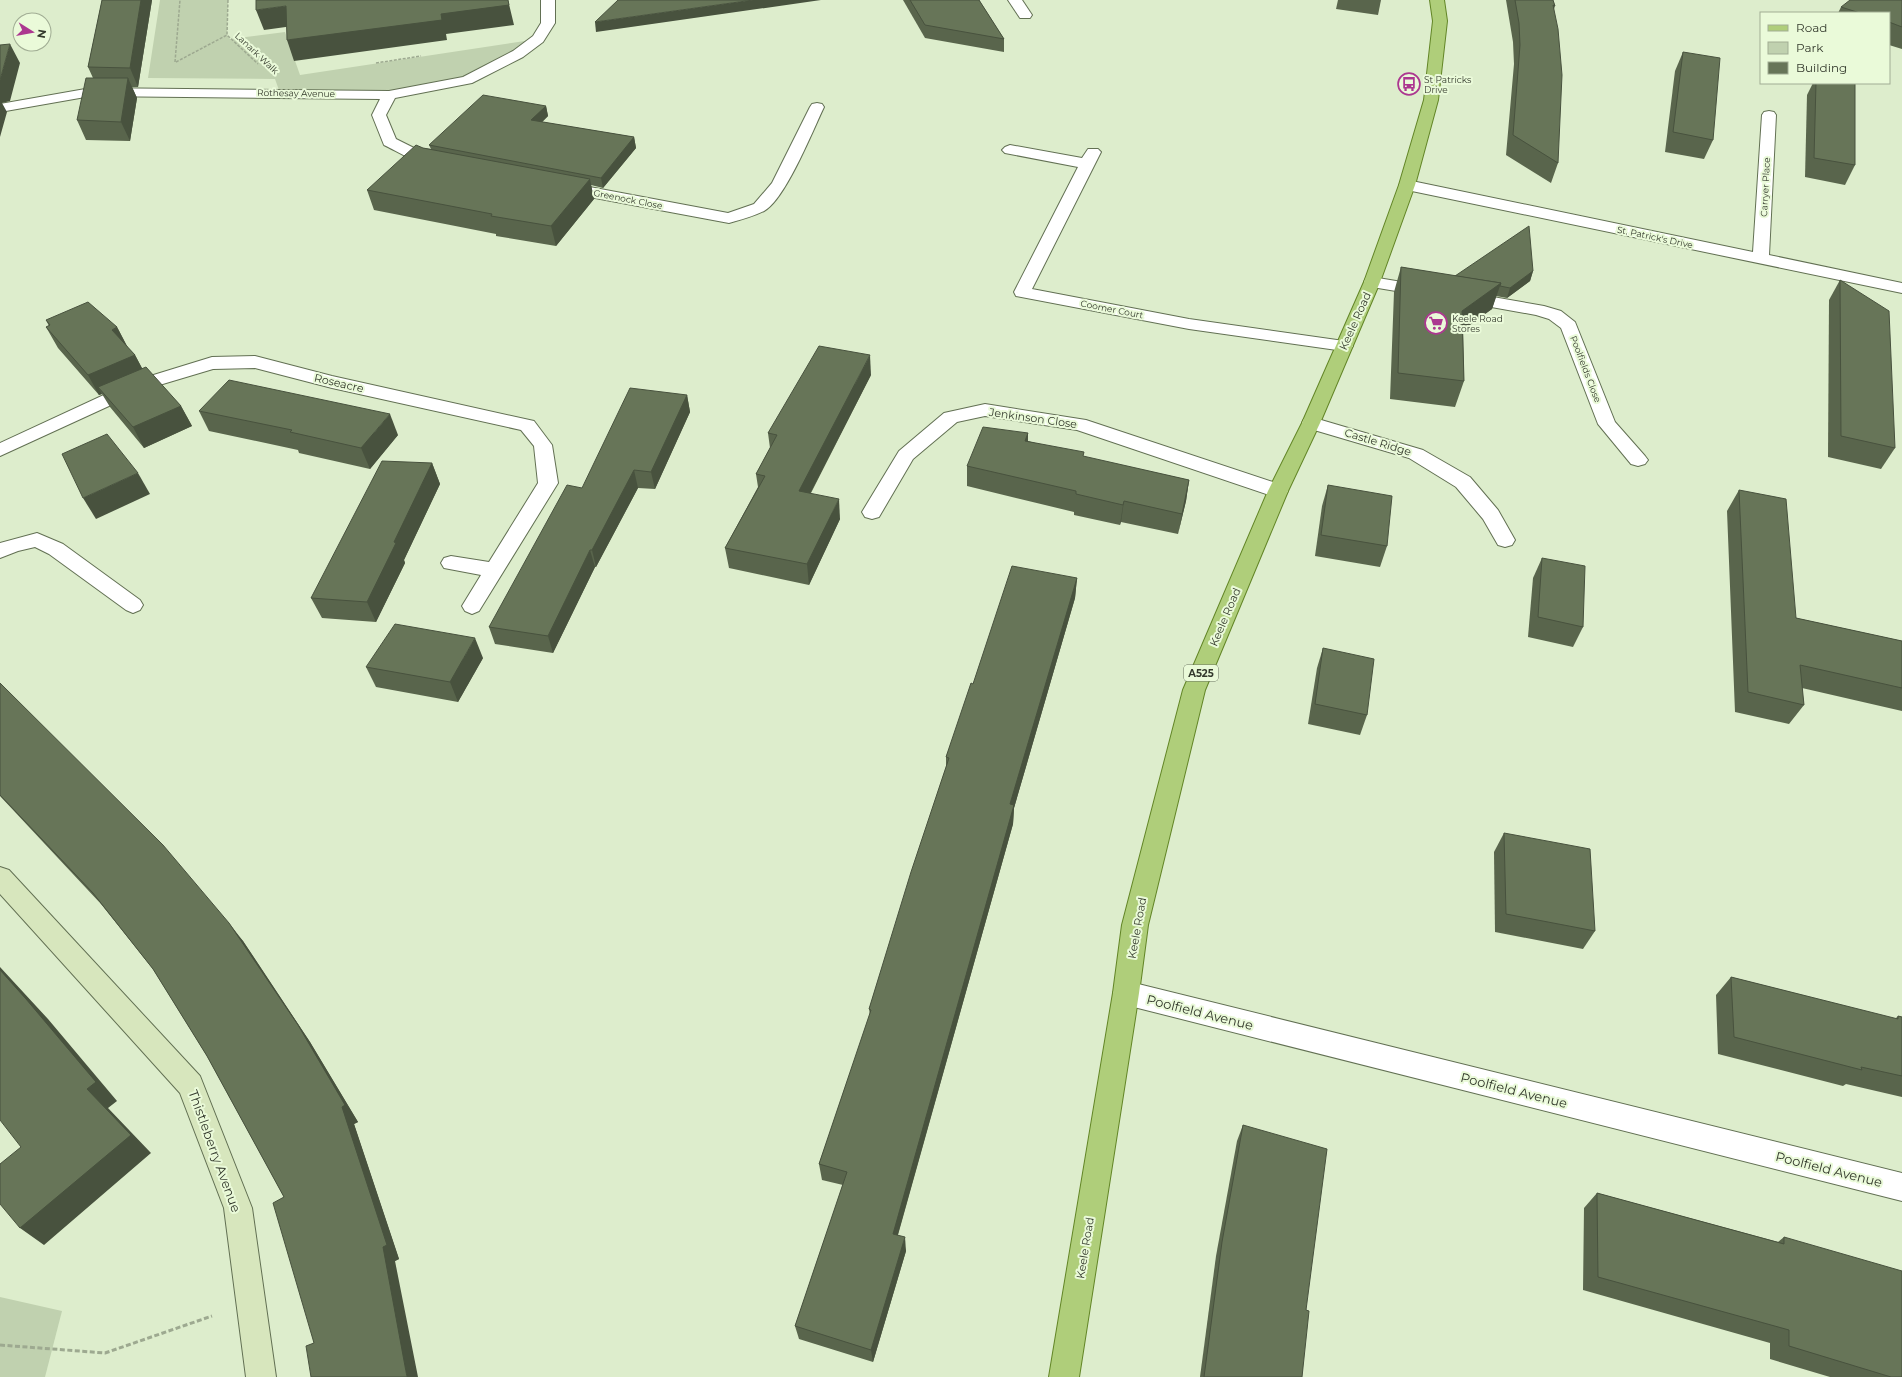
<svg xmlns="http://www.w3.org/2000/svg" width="1902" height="1377" font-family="Montserrat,sans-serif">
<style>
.green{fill:#c0d1af}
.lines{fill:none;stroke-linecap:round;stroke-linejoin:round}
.lane-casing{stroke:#627053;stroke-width:2}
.street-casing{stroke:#627053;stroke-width:2}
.secondary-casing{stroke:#627053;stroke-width:2}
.primary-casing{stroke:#628526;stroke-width:2}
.path-far1{stroke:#9da990;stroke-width:1.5;stroke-dasharray:3 1.5;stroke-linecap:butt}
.path{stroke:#9da990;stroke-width:3;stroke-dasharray:5 2.5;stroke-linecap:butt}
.lane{fill:#fff;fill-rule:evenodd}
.street{fill:#fff;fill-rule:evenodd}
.secondary{fill:#d7e6bd;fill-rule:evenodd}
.primary{fill:#afce7a;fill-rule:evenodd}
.wall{fill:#59654c}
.shaded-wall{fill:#48523e}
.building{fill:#677558;stroke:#48523e}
.labels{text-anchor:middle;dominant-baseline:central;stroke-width:4;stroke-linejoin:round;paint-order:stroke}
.far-street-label{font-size:9px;fill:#343a2d;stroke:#eafad9}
.far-poi-label{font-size:9px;fill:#343a2d;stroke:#eafad9;text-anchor:start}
.shield{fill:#eafad9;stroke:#6b7461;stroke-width:1}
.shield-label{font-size:10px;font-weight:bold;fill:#343a2d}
.street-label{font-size:11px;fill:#343a2d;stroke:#eafad9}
.near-street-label{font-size:13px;fill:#343a2d;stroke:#eafad9}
</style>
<rect width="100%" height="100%" fill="#ddedcc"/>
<g class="green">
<path d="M160,0h68l-1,35 3,4 55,-7 15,43 238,-36 -71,41 -78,15 -109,-2 -5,-14 -127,-1z"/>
<path d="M0,1297l62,14 -17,66h-45z"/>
</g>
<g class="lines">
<g class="lane-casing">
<path id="lane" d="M37,533l26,11 77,56 3,5 -3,5 -7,3 -7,-3 -77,-56 -14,-7 -17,4 -18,7v-15z"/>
</g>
<g class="street-casing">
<g id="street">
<path d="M541,0h14v23l-12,19 -20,15 -51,26 -77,15 -9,17 10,24 38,19 8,2 3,3 -3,3c-16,4 -43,-14 -58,-21l-12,-30 8,-16 -289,-3 -91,16v-8l91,-16 298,3 74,-14 50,-26 20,-15 8,-13z"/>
<path d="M1008,0h14l10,15 -2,3h-10z"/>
<path d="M817,103l5,1 2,3c-11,23 -39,93 -60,104 -10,5 -24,9 -35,12l-166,-31 -6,-2 -2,-3 2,-3 6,-2 165,31 26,-9 18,-21 38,-76 2,-3z"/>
<path d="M1769,111l5,1 2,3 -7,140 133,28v10l-495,-103 -5,-2 -3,-3 3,-3 5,-2 346,72 9,-137 2,-3z"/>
<path d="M1010,145l72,13 6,-9h10l3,3 -69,137 157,30 155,22 6,1 3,4 -3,4 -6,1 -155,-22 -173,-33 -2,-4 64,-125 -73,-14 -3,-3 3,-3z"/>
<path d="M1372,277l60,10 2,4 -2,4 -6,1 -60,-10 -2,-4 2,-4z"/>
<path d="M1464,292l80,14 17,5 14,11 40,100 30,34 3,4 -3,4 -7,2 -7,-2 -33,-40 -37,-96 -12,-9 -13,-4 -78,-14 -2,-4 2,-4z"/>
<path d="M255,356l77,20 202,45 18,24 6,38 -79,128 -7,3 -7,-3 -3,-5 19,-31 -37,-7 -3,-5 3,-5 7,-2 38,6 49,-79 -4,-37 -13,-16 -189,-42 -77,-20 -42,1 -67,20 -146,67v-13l134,-62 78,-24z"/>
<path d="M985,404l101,16 199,66 3,5 -3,5 -7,2 -201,-68 -92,-14 -28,6 -44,37 -34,58 -7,2 -7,-2 -3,-5 37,-61 45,-38z"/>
<path d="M1311,417l112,33 47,27 28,33 17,30 -3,5 -7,2 -7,-2 -15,-26 -27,-32 -47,-29 -105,-31 -2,-4 2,-4z"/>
<path d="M1126,981l776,192v28l-776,-196 -9,-4 -4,-8 4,-8z"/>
</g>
</g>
<g class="secondary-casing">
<path id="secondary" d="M0,867l9,3 191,206 52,132 24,169h-30l-22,-169 -44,-115 -180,-199z"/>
</g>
<g class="primary-casing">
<path id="primary" d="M1430,0h14l3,21 -9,79 -23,85 -35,97 -60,141 -32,68 -83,199 -57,235 -9,68 -60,384h-30l64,-384 9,-68 61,-235 85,-199 34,-68 62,-141 35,-97 25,-85 9,-79z"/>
</g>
<g class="path-far1">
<path d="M228,0l-1,35 31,29"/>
<path d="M175,62l5,-62"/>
<path d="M176,62l51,-27"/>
<path d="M376,63l45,-7"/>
</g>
<path class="path" d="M0,1345l105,8 107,-37"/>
<use href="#lane" class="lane"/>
<use href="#street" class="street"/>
<use href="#secondary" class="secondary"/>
<use href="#primary" class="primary"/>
</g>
<g class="wall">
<path d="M102,0h50l-14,87h-6l5,11 -7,43 -44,-1 -9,-20 16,-42 -5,-11z"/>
<path d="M903,0h76l25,39v13l-79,-14z"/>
<path d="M1338,0h43l-3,15 -42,-6z"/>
<path d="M1506,0h47l2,6 -1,3 4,154 -7,20 -45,-28 8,-91 -1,-22z"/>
<path d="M1902,0v49l-13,-4v-32h-51l3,-6z"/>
<path d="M1683,52l30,88 -9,19 -39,-7 10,-81z"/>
<path d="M1813,83h42v82l-10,20 -40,-8 2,-82z"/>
<path d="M546,106l2,10 -6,6 92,15 2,11 -33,40 -12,-3 3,14 -38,47 -60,-10v-2l-122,-24 -7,-20 56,-42 8,1 -2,-4z"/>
<path d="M1401,267l54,9 78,-5 -3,10 -23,17 -11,-2 -4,13 -29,21 1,51 -9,26 -65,-8 4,-107z"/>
<path d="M1840,280l55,168 -14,21 -53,-12 1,-157z"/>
<path d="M46,320l71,7 11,21 7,7 7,13 39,38 11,20 -48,22 -34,-41 -8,-13 -3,1 -41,-47 -12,-21 3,-1z"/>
<path d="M871,375l-60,118 29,26 -31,66 -80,-17 -4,-20 33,-61 -2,-13 14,-26 -2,-15z"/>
<path d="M687,395l3,17 -35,77 -17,-1 -42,79h-1l-42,86 -58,-9 -6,-17 93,-139z"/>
<path d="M199,411l199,24 -28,34 -71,-16 -1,-3 -89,-19z"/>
<path d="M1028,433v8l56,16 105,23 -3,21 -8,33 -57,-12 -1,3 -46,-10v-3l-107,-26v-20z"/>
<path d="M432,463l8,21 -36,76 1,3 -29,59 -54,-4 -11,-20z"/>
<path d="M1328,485l59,61 -7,21 -65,-11 7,-50z"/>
<path d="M1739,490l57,128 106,23v70l-100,-23 2,17 -15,19 -54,-12 -8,-201z"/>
<path d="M1542,558l41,69 -10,20 -45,-10 5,-59z"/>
<path d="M1077,578l-2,20 -61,210 -1,16 -115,411 8,16 -33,111 -74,-23 -4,-13 48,-141 -21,-5 -3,-16 51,-149 -1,-6 77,-241v-11l27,-73z"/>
<path d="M1323,648l44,67 -7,20 -52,-11 9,-56z"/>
<path d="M483,658l-25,44 -82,-15 -10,-20z"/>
<path d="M0,683l243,258 67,101 48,80 -4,2 45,135 -4,2 -81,82 -30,-146 -77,-141 -54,-87 -52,-65 -101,-108z"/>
<path d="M1504,833l91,98 -12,18 -88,-17 -1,-80z"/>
<path d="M1731,977l164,42 3,-3 4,1v80l-56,-13 -3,2 -125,-32 -2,-59z"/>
<path d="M1243,1125l63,185 -4,67h-102l16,-121 21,-115z"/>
<path d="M1597,1193l181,49 6,-5 118,140h-72l-60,-18v-16l-187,-53 1,-82z"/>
</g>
<g class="shaded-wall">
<path d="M141,0h11l-14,87 -8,-19z"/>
<path d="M508,0l6,25 -68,9 1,6 -153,21 -7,-21z"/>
<path d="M753,0h68l-225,32 -1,-10z"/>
<path d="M286,6l7,20 -29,4 -8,-20z"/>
<path d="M10,44l10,19 -10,38 -8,2 5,9 -7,25v-57z"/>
<path d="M128,78l9,20 -7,43 -9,-19z"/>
<path d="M546,106l2,10 -14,14 -3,-10z"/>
<path d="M634,137l2,11 -33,40 -2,-10z"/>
<path d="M590,179l4,20 -38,47 -5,-20z"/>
<path d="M1533,271l-3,10 -23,17 3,-10z"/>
<path d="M1501,283l-9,26 -38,27 8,-25z"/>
<path d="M117,327l11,21 -16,-18z"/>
<path d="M135,355l11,21 -48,11 4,7 -3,1 -11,-20z"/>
<path d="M870,355l1,20 -70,136 -2,-20z"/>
<path d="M687,395l3,17 -35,77 -4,-17z"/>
<path d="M181,406l11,20 -48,22 -11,-21z"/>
<path d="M390,414l8,21 -28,34 -9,-21z"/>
<path d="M1028,433l-1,20 -2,-12z"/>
<path d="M432,463l8,21 -36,76 1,3 -29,59 -9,-20 27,-60z"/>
<path d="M634,470l4,18 -42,79 -4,-17z"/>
<path d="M138,473l12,21 -54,25 -13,-21z"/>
<path d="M1189,480l-3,21 -8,33 4,-20z"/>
<path d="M839,499l1,20 -31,66 -2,-21z"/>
<path d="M1124,501l-3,21 -1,3 3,-20z"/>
<path d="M590,550l5,17 -42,86 -5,-17z"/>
<path d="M1077,578l-2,20 -61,210 -1,16 -119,424 -1,-14 117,-430z"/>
<path d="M475,638l8,20 -25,44 -8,-20z"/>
<path d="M229,923l14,18 67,101 48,80 -4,2 45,135 -4,2 23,116h-11l-65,-270z"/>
<path d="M0,967l48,52 69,82 -9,7 43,45 -107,92 -24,-17 67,-139 -87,-119z"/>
<path d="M905,1237l1,14 -33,111 -2,-12z"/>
</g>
<g class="building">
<path d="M102,0h39l-11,68 -42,-1z"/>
<path d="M256,0h252l1,5 -68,9 1,6 -155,20 -1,-34 -30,4z"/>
<path d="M618,0h135l-158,22z"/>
<path d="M910,0h69l25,39 -79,-14z"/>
<path d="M1515,0h38l2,6 -2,-1 5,24 4,46 -4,88 -45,-28 7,-90 -1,-22z"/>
<path d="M1850,0h52v27l-13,-5v-9h-29l-19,-6z"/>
<path d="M10,44l-10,36v-35z"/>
<path d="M1683,52l37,6 -7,82 -40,-8z"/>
<path d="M86,78h42l-7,44 -44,-2z"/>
<path d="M1816,83h39v82l-41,-7z"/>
<path d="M483,95l63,11 -15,14 103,17 -33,41 -172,-33z"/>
<path d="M416,145l7,3 167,31 -39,47 -60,-10 1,-2 -125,-24z"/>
<path d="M1529,226l4,45 -23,17 -10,-2 1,-3 -46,-7z"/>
<path d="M1401,267l100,16 -39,28 2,70 -66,-8z"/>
<path d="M1840,280l49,31 6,137 -54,-12z"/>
<path d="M88,302l29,25 -5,3 23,25 -47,20 -42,-48 4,-2 -4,-5z"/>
<path d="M819,346l51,9 -71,136 40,8 -32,65 -82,-16 40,-72 -9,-2 21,-39 -9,-2z"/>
<path d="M146,367l35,39 -48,21 -35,-40z"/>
<path d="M229,380l161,34 -29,34 -71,-16 2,-2 -93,-19z"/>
<path d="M630,388l57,7 -36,77 -17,-2 -42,80h-2l-42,86 -59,-9 78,-142 15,3z"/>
<path d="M983,427l45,6 -3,8 59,11 -1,4 106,24 -7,34 -58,-13 -1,4 -47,-11v-3l-109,-25z"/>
<path d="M107,434l31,39 -55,25 -21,-44z"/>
<path d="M382,461l50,2 -38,79 2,1 -29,59 -56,-4z"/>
<path d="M1328,485l64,11 -5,50 -66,-11z"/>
<path d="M1739,490l47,9 10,119 106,23v47l-102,-23 4,40 -56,-13z"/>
<path d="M1542,558l43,8 -2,61 -45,-10z"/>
<path d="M1012,566l65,12 -67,226 4,1 -121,429 12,3 -34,113 -76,-24 52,-154 -28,-8 52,-154 -2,-1 42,-137 38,-114 -3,-1 25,-74 2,1z"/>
<path d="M395,624l80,14 -25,44 -84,-15z"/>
<path d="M1323,648l51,11 -7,56 -52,-11z"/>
<path d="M0,683l163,162 66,78 69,102 47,80 -3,2 45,138 -4,2 24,130h-96l-5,-31 8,-3 -41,-140 11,-6 -77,-141 -54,-87 -60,-76 -93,-98z"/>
<path d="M1504,833l86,16 5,82 -89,-17z"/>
<path d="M0,970l26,29 70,83 -9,7 44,46 -111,93 -20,-24v-40l21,-17 -21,-27z"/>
<path d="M1731,977l167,42v-3l4,1v59l-41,-9 1,3 -128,-33z"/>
<path d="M1243,1125l84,24 -21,161 3,1 -7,66h-98l18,-135z"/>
<path d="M1597,1193l187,51v-7l118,34v106h-11l-102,-31v-16l-191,-53z"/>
</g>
<defs>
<g id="bus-ring" transform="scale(1.15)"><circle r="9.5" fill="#eafad9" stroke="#ac3790" stroke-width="1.5"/><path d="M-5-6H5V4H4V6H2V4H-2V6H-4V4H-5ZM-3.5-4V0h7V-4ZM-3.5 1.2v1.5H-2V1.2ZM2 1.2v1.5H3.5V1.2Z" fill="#ac3790"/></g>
<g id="supermarket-ring" transform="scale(1.15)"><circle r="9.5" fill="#eafad9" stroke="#ac3790" stroke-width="1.5"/><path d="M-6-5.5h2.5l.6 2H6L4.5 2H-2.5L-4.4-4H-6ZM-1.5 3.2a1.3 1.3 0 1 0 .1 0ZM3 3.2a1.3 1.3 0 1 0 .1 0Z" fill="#ac3790"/></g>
</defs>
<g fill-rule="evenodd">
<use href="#bus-ring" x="1409" y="84"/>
<use href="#supermarket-ring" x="1436" y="323"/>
</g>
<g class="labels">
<g class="far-street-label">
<text transform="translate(257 53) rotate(43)">Lanark Walk</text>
<text transform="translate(296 93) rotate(1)">Rothesay Avenue</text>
<text transform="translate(1765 187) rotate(-87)">Carryer Place</text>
<text transform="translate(628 199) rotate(11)">Greenock Close</text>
<text transform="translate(1655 237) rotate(12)">St. Patrick's Drive</text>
<text transform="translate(1112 309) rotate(11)">Coomer Court</text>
<text transform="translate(1586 369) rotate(69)">Poolfields Close</text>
</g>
<g class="far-poi-label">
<text x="1424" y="79">St Patricks<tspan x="1424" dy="10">Drive</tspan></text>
<text x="1452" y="318">Keele Road<tspan x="1452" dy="10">Stores</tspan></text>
</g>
<rect class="shield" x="1184" y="665" width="34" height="16" rx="3"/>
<g class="shield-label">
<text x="1201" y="673">A525</text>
</g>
<g class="street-label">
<text transform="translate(1355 321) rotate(-66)">Keele Road</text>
<text transform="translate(339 383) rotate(13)">Roseacre</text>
<text transform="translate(1033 418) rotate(8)">Jenkinson Close</text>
<text transform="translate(1378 442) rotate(17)">Castle Ridge</text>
<text transform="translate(1225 617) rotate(-67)">Keele Road</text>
<text transform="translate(1137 928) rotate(-80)">Keele Road</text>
<text transform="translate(1085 1248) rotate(-81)">Keele Road</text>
</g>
<g class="near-street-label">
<text transform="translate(1200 1012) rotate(14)">Poolfield Avenue</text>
<text transform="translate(1514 1090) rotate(14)">Poolfield Avenue</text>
<text transform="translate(215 1151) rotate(70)">Thistleberry Avenue</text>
<text transform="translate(1829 1169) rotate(14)">Poolfield Avenue</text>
</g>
</g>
<rect x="1760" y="12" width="130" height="72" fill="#eafad9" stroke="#a1ad94"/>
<rect x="1768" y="25" width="20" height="6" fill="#afce7a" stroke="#a1ad94"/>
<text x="1796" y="32" font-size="12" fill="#343a2d">Road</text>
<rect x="1768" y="42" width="20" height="12" fill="#c0d1af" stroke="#a1ad94"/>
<text x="1796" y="52" font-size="12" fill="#343a2d">Park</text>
<rect x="1768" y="62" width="20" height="12" fill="#677558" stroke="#a1ad94"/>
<text x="1796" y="72" font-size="12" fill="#343a2d">Building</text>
<g transform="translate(32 32) rotate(101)"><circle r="19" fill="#eafad9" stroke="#a1ad94"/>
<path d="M0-3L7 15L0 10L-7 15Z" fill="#ac3790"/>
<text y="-6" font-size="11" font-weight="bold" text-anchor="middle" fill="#343a2d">N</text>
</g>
</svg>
